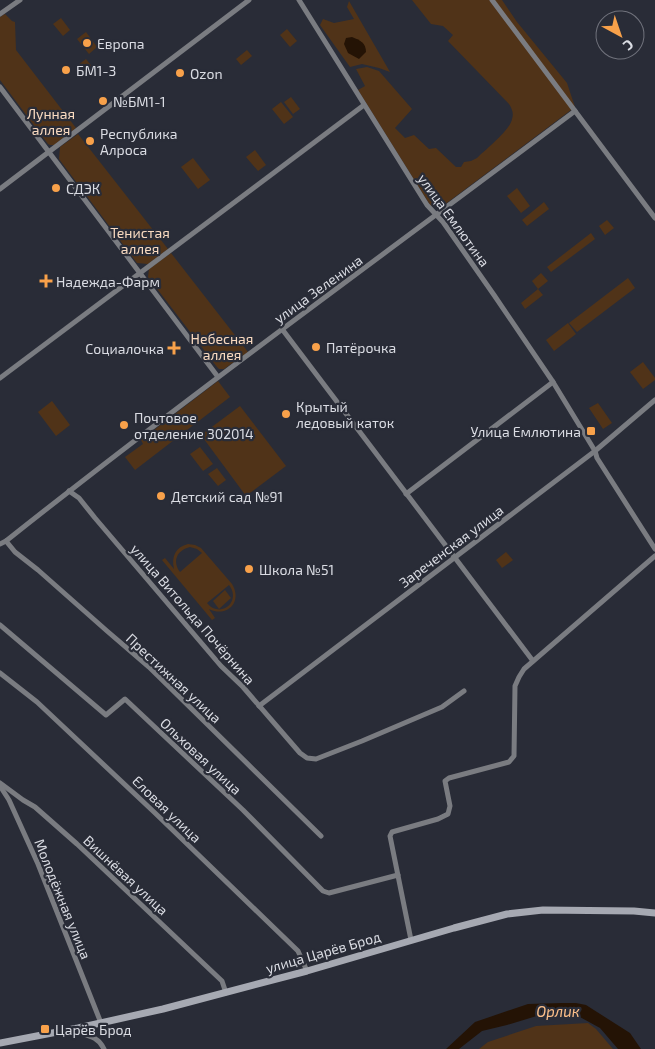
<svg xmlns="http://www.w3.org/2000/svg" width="655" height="1049" font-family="'Exo 2',sans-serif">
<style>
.green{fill:#503318;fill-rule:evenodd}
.water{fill:#241305}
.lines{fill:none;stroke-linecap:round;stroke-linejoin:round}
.street{stroke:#7a7c81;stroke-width:5}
.secondary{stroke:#a6a9b2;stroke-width:7}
.poi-dot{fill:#f8a14a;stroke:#292c37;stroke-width:2}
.labels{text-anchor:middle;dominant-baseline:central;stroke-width:4.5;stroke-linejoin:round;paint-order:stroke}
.poi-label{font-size:14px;fill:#dadce3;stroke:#292c37;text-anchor:start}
.park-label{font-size:14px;fill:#f9dac0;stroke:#292c37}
.street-label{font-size:14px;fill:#dadce3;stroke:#292c37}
.water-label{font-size:15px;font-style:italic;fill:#fcbf89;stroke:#292c37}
</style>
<rect width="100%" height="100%" fill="#292c37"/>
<g class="green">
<path d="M412,0h90l15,22 50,61 8,24 -135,101 -6,-1 -4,-2 -72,-115 7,-4 -9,-17 11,-2 12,4 33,38 -17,19 10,10 9,-3 15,14 7,-1 20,19h5l3,-5 7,-1 6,-3c8,-8 34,-29 35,-39 2,-6 0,-10 -3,-15l-61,-63 5,-6 -10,-9 -12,-2z"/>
<path d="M349,1l41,71 -11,-4 -17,-4 -12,3 -30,-42 3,-6 11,4 20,-4 -7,-12z"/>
<path d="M5,14l7,7 3,1 1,28 60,78 -22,17h-4l-2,-1 -48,-64v-63z"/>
<path d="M61,18l9,12 -7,6 -10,-12z"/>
<path d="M287,29l10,12 -7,6 -10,-12z"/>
<path d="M86,32l11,15 -8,7 -12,-15z"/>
<path d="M247,50l5,6 -11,9 -5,-6z"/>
<path d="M86,59l7,9 -9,6 -6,-9z"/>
<path d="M291,97l9,12 -7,5 -9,-12z"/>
<path d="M281,102l12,15 -9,7 -12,-15z"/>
<path d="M78,134l90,115 -20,15 -11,-1 -78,-104 1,-12z"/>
<path d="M255,150l11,15 -8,6 -12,-14z"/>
<path d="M193,158l17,22 -12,9 -17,-22z"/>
<path d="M517,188l13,18 -9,7 -14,-17z"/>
<path d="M544,202l5,7 -22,17 -5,-6z"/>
<path d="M607,220l7,8 -9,7 -6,-9z"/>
<path d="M591,233l4,6 -44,33 -4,-5z"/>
<path d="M171,253l77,99 -24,17h-5l-2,-2 -69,-90 1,-8z"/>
<path d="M541,273l7,8 -10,8 -6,-8z"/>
<path d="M628,278l7,10 -58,44 -8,-9z"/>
<path d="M538,289l5,6 -18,14 -4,-6z"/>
<path d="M568,323l8,11 -22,17 -8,-11z"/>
<path d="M643,362l12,16v2l-12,9 -13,-17z"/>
<path d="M218,381l12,16 -95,73 -10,-13 18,-13 -2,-4z"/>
<path d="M52,401l18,24 -14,11 -18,-24z"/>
<path d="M598,403l14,20 -9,6 -14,-21z"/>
<path d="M240,406l46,60 -40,30 -45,-61z"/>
<path d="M200,447l13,17 -10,7 -13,-17z"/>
<path d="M217,468l9,12 -8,6 -10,-12z"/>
<path d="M188,544l7,1 6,3 31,36c11,18 -5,34 -23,25l6,9 -3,2 -50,-60 3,-2 9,11c-3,-13 2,-22 14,-25zM190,547l7,2 5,4 -22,19c-8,-11 -3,-22 10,-25zM229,585c13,17 -9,34 -22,18z"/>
<path d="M506,552l7,8 -11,8 -6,-8z"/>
<path d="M225,590l6,8 -12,11 -6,-8z"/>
<path d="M588,1023l8,6 17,20h-134l9,-7 48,-16z"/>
</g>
<g class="water">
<path d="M352,37c8,3 14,6 14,15l-7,7 -11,-6 -4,-9 2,-6z"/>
<path d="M562,1003h14l10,2 44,28 11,16h-23l-18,-21 -22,-12 -15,-1h-23l-33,10 -25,6 -23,18h-13l29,-27 53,-18z"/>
</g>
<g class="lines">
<g class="street">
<path d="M299,0l128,205 16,17 51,73 59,87 42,69 2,7 58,91"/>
<path d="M492,0l163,218"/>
<path d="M0,14l20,-14"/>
<path d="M0,87l218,290"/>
<path d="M0,189l249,-189"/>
<path d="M282,329l251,332"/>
<path d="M0,378l364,-273"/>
<path d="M69,491l10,7 16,20 126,148 22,21 57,66 7,5 9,1 46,-18 80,-34 22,-16"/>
<path d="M406,494l147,-112"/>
<path d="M6,541l9,11 23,18 69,61 42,36 172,169"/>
<path d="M0,544l6,-3c186,-148 379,-287 569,-430"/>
<path d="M0,625l106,90 19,-16 118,111 80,81 6,2 69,-18"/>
<path d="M0,673l37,29 117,110 144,139 9,20"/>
<path d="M259,706l336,-255 60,-51"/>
<path d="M0,783l23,17 12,7 42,37 145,137 4,12"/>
<path d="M0,786l9,14 29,64 63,159"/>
<path d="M411,940l-21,-104 2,-4 46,-13 10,-5 2,-8 -5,-25 4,-3 60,-16 5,-6 1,-70 4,-9 5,-8 131,-113"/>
<path d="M78,1028l2,5c10,3 19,5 24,16"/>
</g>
<path class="secondary" d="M0,1043l78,-15 85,-19 144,-38 147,-43 53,-14 36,-4 91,1 21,2"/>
</g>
<g class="poi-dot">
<circle cx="87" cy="43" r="5"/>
<circle cx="66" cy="70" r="5"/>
<circle cx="180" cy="73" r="5"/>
<circle cx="103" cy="101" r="5"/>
<circle cx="90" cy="141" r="5"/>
<circle cx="56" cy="188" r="5"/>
<path d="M43.5 273.5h5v5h5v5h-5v5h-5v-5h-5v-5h5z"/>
<circle cx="316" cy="347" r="5"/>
<path d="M171.5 340.5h5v5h5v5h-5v5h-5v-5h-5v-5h5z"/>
<circle cx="286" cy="414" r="5"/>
<circle cx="124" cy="425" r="5"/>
<rect x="586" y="426" width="10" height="10" rx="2.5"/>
<circle cx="161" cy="496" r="5"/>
<circle cx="249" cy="569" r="5"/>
<rect x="40" y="1024" width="10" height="10" rx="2.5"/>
</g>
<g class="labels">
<g class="poi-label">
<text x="97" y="43">Европа</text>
<text x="76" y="70">БМ1-3</text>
<text x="190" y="73">Ozon</text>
<text x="113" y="101">№БМ1-1</text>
<text x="100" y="133">Республика<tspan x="100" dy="16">Алроса</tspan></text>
<text x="66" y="188">СДЭК</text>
<text x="56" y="281">Надежда-Фарм</text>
<text x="326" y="347">Пятёрочка</text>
<text x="164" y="348" text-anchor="end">Социалочка</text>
<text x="296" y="406">Крытый<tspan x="296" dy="16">ледовый каток</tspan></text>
<text x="134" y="417">Почтовое<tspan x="134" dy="16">отделение 302014</tspan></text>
<text x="581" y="431" text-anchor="end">Улица Емлютина</text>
<text x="171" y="496">Детский сад №91</text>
<text x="259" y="569">Школа №51</text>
<text x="55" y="1029">Царёв Брод</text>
</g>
<g class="park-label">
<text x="51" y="113">Лунная<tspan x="51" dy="16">аллея</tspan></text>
<text x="140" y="232">Тенистая<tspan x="140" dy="16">аллея</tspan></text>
<text x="222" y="338">Небесная<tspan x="222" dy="16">аллея</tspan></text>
</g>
<g class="street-label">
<text transform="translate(454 220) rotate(54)">улица Емлютина</text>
<text transform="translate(318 289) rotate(-36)">улица Зеленина</text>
<text transform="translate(451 546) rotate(-37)">Зареченская улица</text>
<text transform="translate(193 614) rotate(49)">улица Витольда Почёрнина</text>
<text transform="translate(174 678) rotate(43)">Престижная улица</text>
<text transform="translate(201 756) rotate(43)">Ольховая улица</text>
<text transform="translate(167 809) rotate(44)">Еловая улица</text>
<text transform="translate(126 875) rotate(43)">Вишнёвая улица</text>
<text transform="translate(63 899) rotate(68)">Молодёжная улица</text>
<text transform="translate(323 952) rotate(-16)">улица Царёв Брод</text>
</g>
<g class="water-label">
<text x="558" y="1011">Орлик</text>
</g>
</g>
<g transform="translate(620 35) rotate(140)"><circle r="24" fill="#292c37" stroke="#70727c"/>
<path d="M0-4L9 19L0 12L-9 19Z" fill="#f8a14a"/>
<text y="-8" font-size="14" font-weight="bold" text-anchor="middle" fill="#dadce3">С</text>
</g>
</svg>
